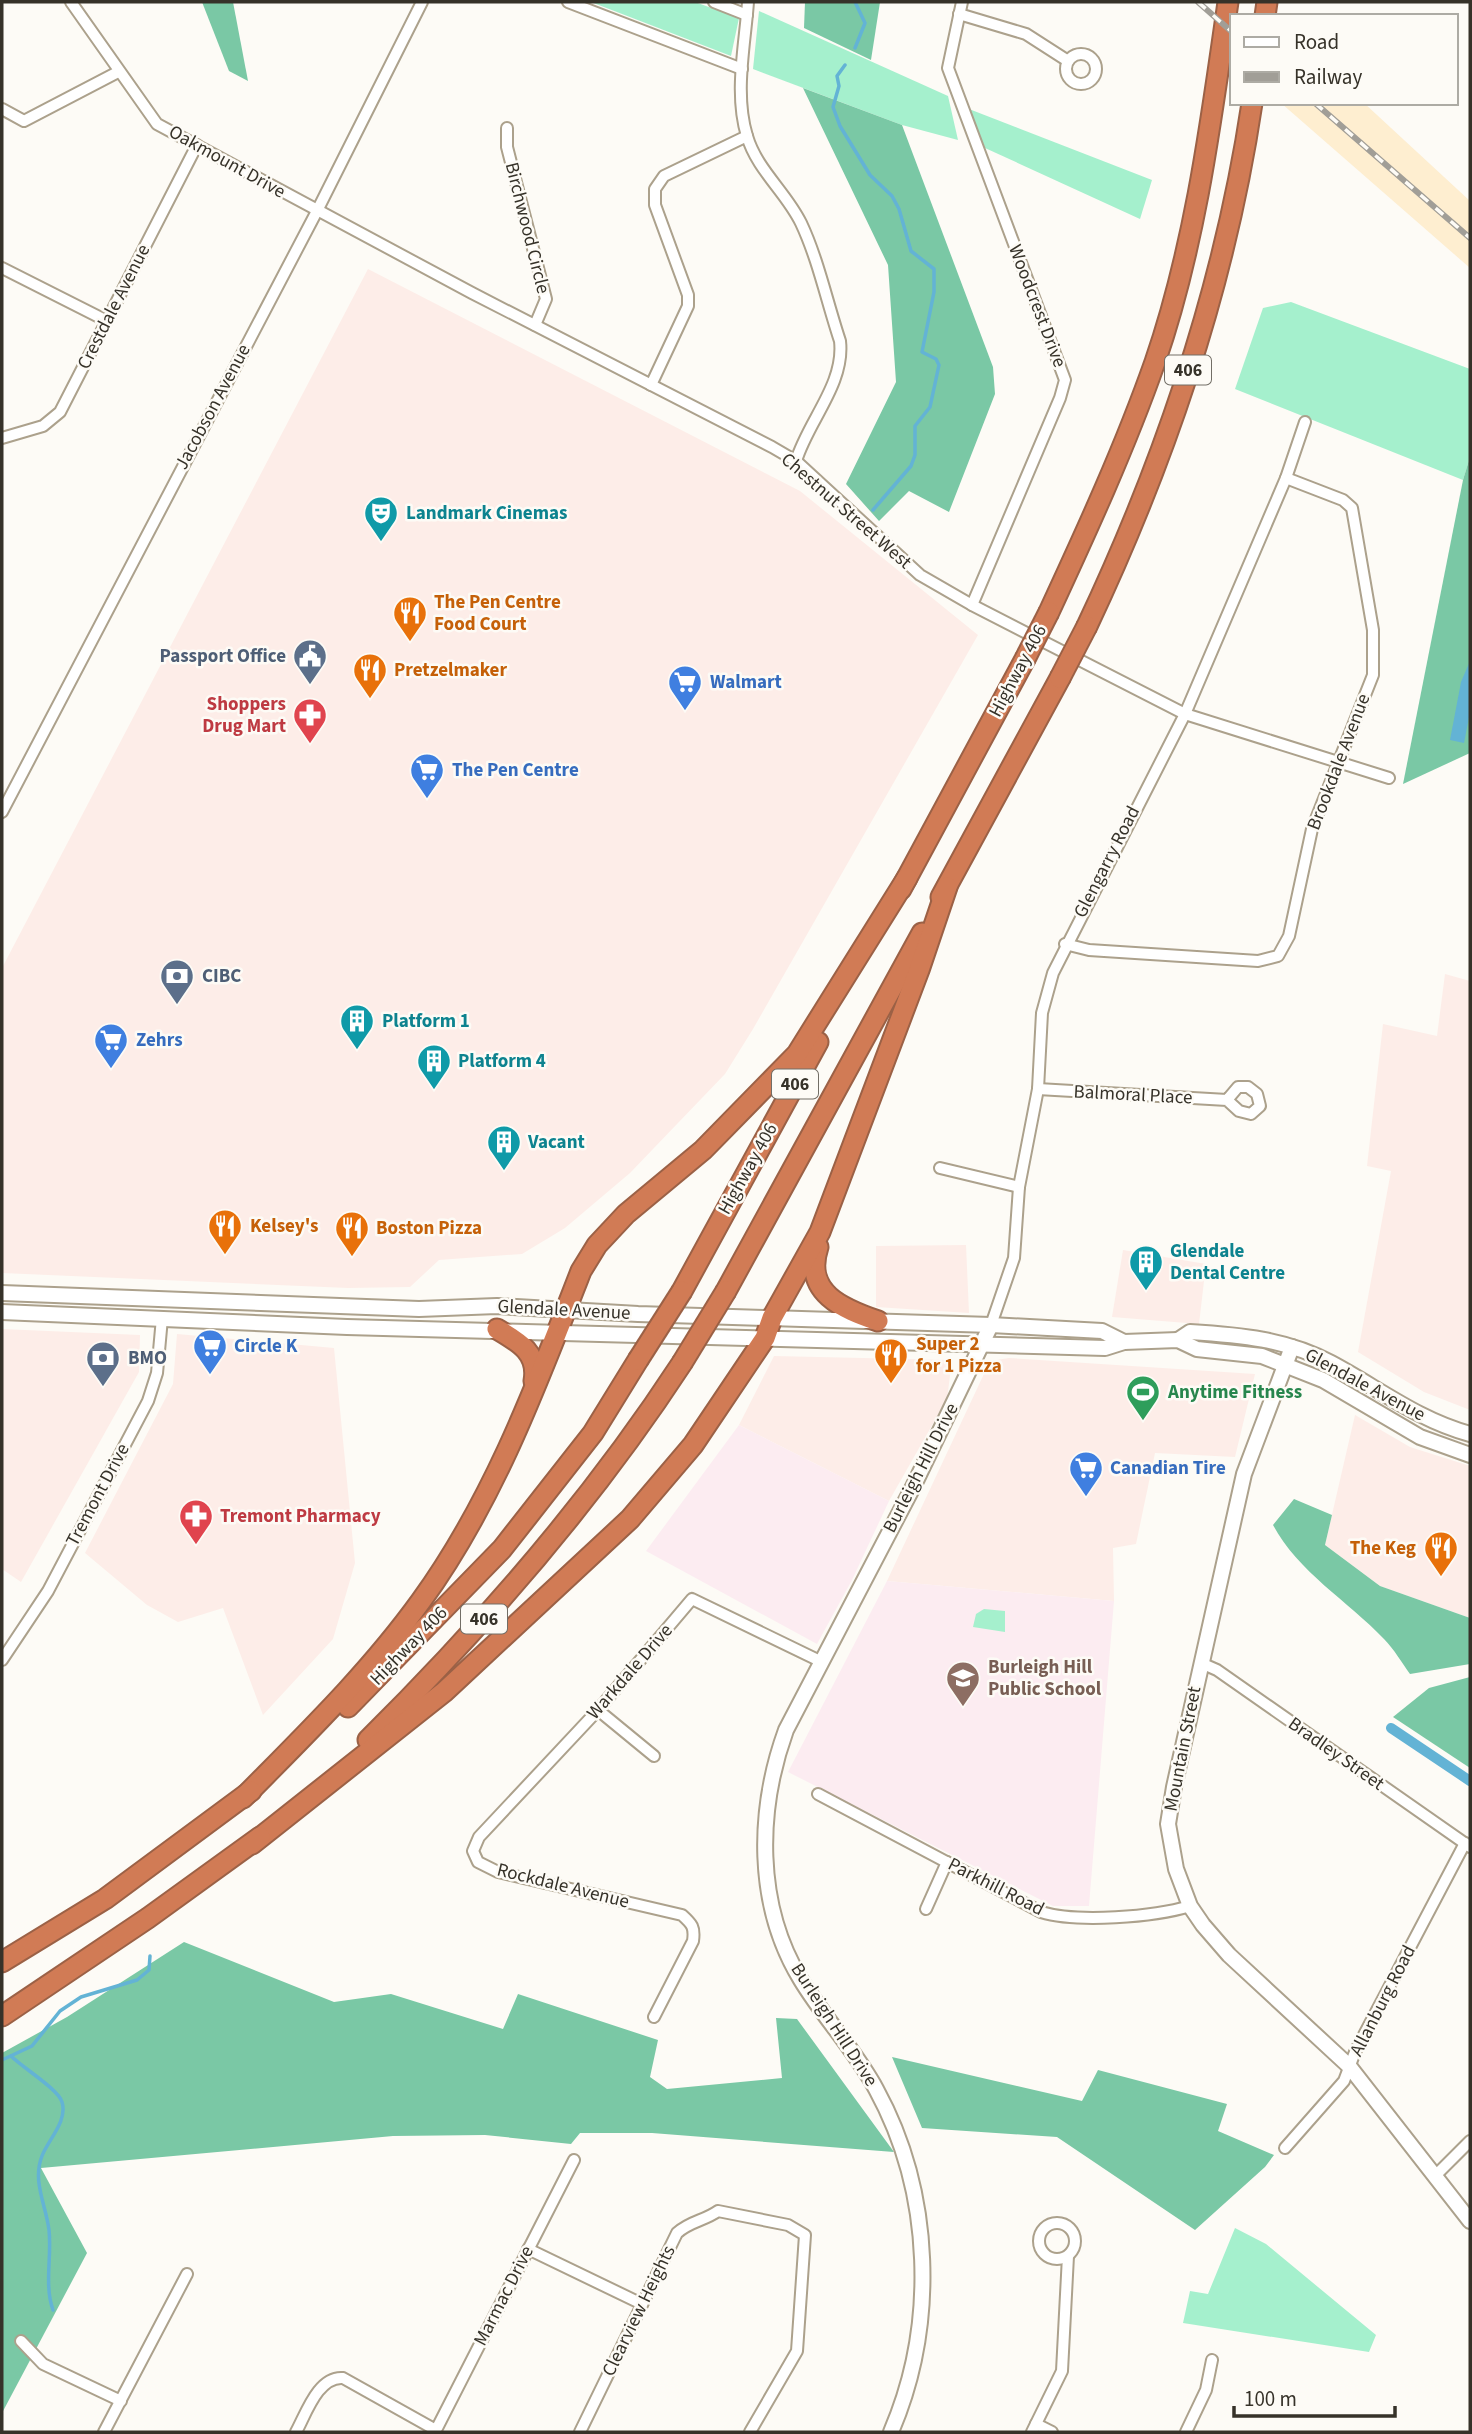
<svg xmlns="http://www.w3.org/2000/svg" width="1472" height="2434" font-family="'Source Sans 3',sans-serif">
<style>
.commercial{fill:#fdede8}
.built{fill:#feeed0}
.education{fill:#fcecf1}
.green{fill:#a5f0cd}
.forest{fill:#7ac8a5}
.water{fill:#63b3d5}
.lines{fill:none;stroke-linecap:round;stroke-linejoin:round}
.stream{stroke:#63b3d5;stroke-width:3.5}
.canal{stroke:#63b3d5;stroke-width:10}
.street-casing{stroke:#aca18c;stroke-width:14}
.secondary-casing{stroke:#aca18c;stroke-width:18}
.highway-casing{stroke:#9b6146;stroke-width:23}
.street{stroke:#fff;stroke-width:10}
.secondary{stroke:#fff;stroke-width:14}
.highway{stroke:#d17b55;stroke-width:19}
.rail-casing{stroke:#a19e97;stroke-width:6}
.rail{stroke:#fdfbf6;stroke-width:3.5;stroke-dasharray:10;stroke-linecap:butt}
.highway-bridge-casing{stroke:#9b6146;stroke-width:23;stroke-linecap:butt}
.highway-bridge{stroke:#d17b55;stroke-width:19}
.labels{text-anchor:middle;dominant-baseline:central;stroke-width:5;stroke-linejoin:round;paint-order:stroke}
.shield{fill:#fdfbf6;stroke:#726e66;stroke-width:2}
.shield-label{font-size:18px;font-weight:bold;fill:#363229}
.street-label{font-size:19px;fill:#363229;stroke:#fdfbf6}
.culture-label{font-size:19px;font-weight:bold;fill:#0d838f;stroke:#fdfbf6;text-anchor:start}
.food-label{font-size:19px;font-weight:bold;fill:#c56008;stroke:#fdfbf6;text-anchor:start}
.service-label{font-size:19px;font-weight:bold;fill:#4e5e75;stroke:#fdfbf6;text-anchor:start}
.shop-label{font-size:19px;font-weight:bold;fill:#366cbe;stroke:#fdfbf6;text-anchor:start}
.health-label{font-size:19px;font-weight:bold;fill:#be3a42;stroke:#fdfbf6;text-anchor:end}
.leisure-label{font-size:19px;font-weight:bold;fill:#27864d;stroke:#fdfbf6;text-anchor:start}
.education-label{font-size:19px;font-weight:bold;fill:#785e54;stroke:#fdfbf6;text-anchor:start}
</style>
<rect width="100%" height="100%" fill="#fdfbf6"/>
<g class="commercial">
<path d="M368,269l432,222 178,144 -225,394 -28,45 -95,99 -65,55 -43,26 -83,6 -29,27 -62,1 -346,-15v-305z"/>
<path d="M1445,974l25,7v429l-46,-18 -66,-40 33,-181 -24,-5 16,-142 54,12z"/>
<path d="M966,1245l3,68 -93,-6v-61z"/>
<path d="M1123,1250l83,14 -7,60 -87,-7z"/>
<path d="M2,1329l138,6 -1,37 -118,210 -19,-13z"/>
<path d="M177,1334l157,14 21,215 -22,76 -70,76 -40,-107 -45,14 -31,-17 -62,-52 88,-169z"/>
<path d="M774,1356l178,4 -5,39 -58,102 -150,-76z"/>
<path d="M1009,1358l246,16 -20,83 -80,-4 -19,91 -23,4 1,53 -227,-20 103,-220z"/>
<path d="M1355,1415l55,32 60,19v152l-90,-32 -55,-41z"/>
</g>
<path class="built" d="M1281,103h83l106,98v67z"/>
<g class="education">
<path d="M739,1425l150,76 -37,79 -35,64 -171,-93z"/>
<path d="M887,1581l227,20 -25,305h-36l-265,-134z"/>
</g>
<g class="green">
<path d="M591,2h104l44,16 -8,38z"/>
<path d="M759,11l189,85 10,44 -56,-15 -149,-56z"/>
<path d="M969,109l183,71 -12,39 -155,-71z"/>
<path d="M1291,302l179,67v88l-7,23 -228,-91 28,-81z"/>
<path d="M984,1609l21,2v21l-32,-5 3,-13z"/>
<path d="M1235,2228l31,16 110,91 -7,17 -186,-29 7,-32 18,3z"/>
</g>
<g class="forest">
<path d="M202,2h31l15,79 -19,-10z"/>
<path d="M805,2h75l-9,58 -67,-32z"/>
<path d="M803,88l99,37 91,242 2,27 -46,118 -40,-21 -30,30 -33,-37 50,-102 -8,-117z"/>
<path d="M1470,457v296l-67,31 60,-304z"/>
<path d="M1294,1499l38,16 -7,30 55,41 90,32v46l-60,10c-8,-11 -16,-25 -26,-35 -36,-38 -86,-67 -111,-114z"/>
<path d="M1470,1677v91l-77,-51 36,-29z"/>
<path d="M184,1942l150,60 57,-8 112,35 15,-35 140,46 -8,37 17,12 115,-11 -6,-60 21,1 97,133 -242,-19h-72l-9,11 -86,-9 -92,1 -352,32 46,85 -85,160v-360l65,-36z"/>
<path d="M892,2057l190,44 16,-31 129,34 -9,27 56,24 -9,12 -70,63 -138,-93 -135,-9z"/>
</g>
<path class="water" d="M1470,661v51l-6,31 -14,-3 11,-58z"/>
<g class="lines">
<g class="stream">
<path d="M855,48l10,-25 -10,-21"/>
<path d="M845,65l-8,11 2,10 -6,21 7,19 30,49 22,21 7,13 12,42 23,18v23l-12,60 14,7 3,6 -9,42 -15,19v29l-4,11 -38,44"/>
<path d="M11,2056c12,12 47,33 51,46 6,19 -14,38 -20,54 -10,25 4,49 7,74 3,26 -5,55 4,80"/>
<path d="M2,2060l30,-14 28,-35 21,-14 56,-17 12,-10 1,-14"/>
</g>
<path class="canal" d="M1391,1728l79,53"/>
<g class="street-casing">
<g id="street">
<path d="M71,2l86,122 315,169 300,154 24,14 124,114 52,30 213,109 204,64"/>
<path d="M568,2l174,67"/>
<path d="M714,2l33,13"/>
<path d="M748,2c-3,43 -14,92 -1,134 10,34 39,56 54,87 17,36 26,79 39,118 5,43 -32,80 -44,120"/>
<path d="M962,2l-14,66 117,312 -5,18 -88,207"/>
<path d="M959,14l67,20 42,27"/>
<circle cx="1081" cy="69" r="15"/>
<path d="M2,109l22,12 94,-49"/>
<path d="M507,128v19l39,152 -11,26"/>
<path d="M2,268l105,53"/>
<path d="M651,385l37,-79v-11l-33,-90v-16l9,-13 83,-40"/>
<path d="M2,438l41,-12 17,-14 137,-267"/>
<path d="M2,812l315,-601 105,-209"/>
<path d="M1065,944l24,6 169,11 20,-5 11,-20 23,-107 61,-154v-45l-21,-122 -9,-8 -57,-22"/>
<path d="M1038,1089l189,11 12,11 12,3 9,-8 -3,-12 -9,-7h-10l-11,13"/>
<path d="M940,1168l79,19"/>
<path d="M991,1325l23,-67 5,-71 19,-98 4,-76 11,-40 132,-259 101,-236 19,-56"/>
<path d="M2,1660l46,-69 100,-190 9,-28 5,-55"/>
<path d="M1201,1663l16,7 253,177"/>
<path d="M598,1710l56,46"/>
<path d="M818,1794l223,118c36,11 113,5 149,-6"/>
<path d="M926,1909l21,-47"/>
<path d="M654,2017l39,-76c2,-14 -1,-17 -11,-26l-184,-43 -20,-10 -5,-11 6,-14 119,-127 94,-111 130,63"/>
<path d="M1285,2148l59,-67 11,-29 110,-209"/>
<path d="M1436,2175l34,-34"/>
<circle cx="1057" cy="2241" r="18"/>
<path d="M528,2249l114,55"/>
<path d="M21,2341l22,23 78,37"/>
<path d="M1036,2424l16,8"/>
<path d="M104,2432l83,-158"/>
<path d="M296,2432c10,-18 22,-56 47,-54l93,52"/>
<path d="M435,2432l139,-272"/>
<path d="M580,2432l97,-199c13,-12 27,-12 41,-22l70,14 17,10 -8,116 -47,81"/>
<path d="M1032,2432l30,-61 6,-115"/>
<path d="M1186,2432l20,-42 6,-30"/>
</g>
</g>
<g class="secondary-casing">
<g id="secondary">
<path d="M2,1293l417,16 78,-3 141,8 353,11 111,6 22,11"/>
<path d="M2,1312l345,15 758,21 19,-6 54,-2 19,9 65,7 61,24 97,57 50,18"/>
<path d="M1178,1340l12,-8c49,3 97,7 141,31 47,25 87,57 139,71"/>
<path d="M1292,1347l-48,127 -70,313 -6,37 8,45 14,37 13,19 26,30 120,111 121,155"/>
<path d="M891,2432c46,-107 42,-239 -15,-343 -21,-39 -52,-71 -75,-109 -46,-75 -44,-170 -15,-250l127,-243 78,-162"/>
</g>
</g>
<g class="highway-casing">
<g id="highway">
<path d="M1265,16l2,-14"/>
<path d="M1049,612c38,-82 76,-165 106,-250 40,-116 56,-240 73,-360"/>
<path d="M1087,626c78,-165 138,-342 165,-523"/>
<path d="M901,889l124,-230"/>
<path d="M941,897l119,-219"/>
<path d="M818,1247c-15,46 25,62 60,74"/>
<path d="M682,1291l136,-249"/>
<path d="M726,1291l196,-358"/>
<path d="M497,1329c22,13 42,24 37,52"/>
<path d="M348,1707l154,-158 91,-116 45,-73"/>
<path d="M368,1740c117,-116 224,-239 314,-377"/>
<path d="M243,1798c62,-63 126,-125 178,-197 72,-99 116,-217 160,-330l16,-26 29,-31 77,-64 94,-96 110,-176"/>
<path d="M252,1844l192,-152 186,-173 63,-74 72,-107 7,-20 48,-86 99,-262 28,-83"/>
<path d="M2,1962l103,-63 146,-108"/>
<path d="M2,2016l146,-98 112,-81"/>
</g>
</g>
<use href="#street" class="street"/>
<use href="#secondary" class="secondary"/>
<use href="#highway" class="highway"/>
<g class="rail-casing">
<g id="rail">
<path d="M1198,2l34,30"/>
<path d="M1315,103l155,135"/>
</g>
</g>
<use href="#rail" class="rail"/>
<g class="highway-bridge-casing">
<g id="highway-bridge">
<path d="M1025,659l24,-47"/>
<path d="M1060,678l27,-52"/>
<path d="M638,1360l44,-69"/>
<path d="M682,1363l44,-72"/>
</g>
</g>
<use href="#highway-bridge" class="highway-bridge"/>
</g>
<defs>
<g id="theatre-pin" transform="scale(1.75)"><path d="M0 17L-7.5 6A9.5 9.5 0 1 1 7.5 6Z" fill="#0f9aa8" stroke="#fdfbf6"/><path d="M-5-5.5Q0-4 5-5.5V0Q5 5 0 6Q-5 5-5 0ZM-3.3-2.5H-1v1.5H-3.3ZM1-2.5H3.3v1.5H1ZM-2.8 1Q0 5.5 2.8 1Z" fill="#fff"/></g>
<g id="restaurant-pin" transform="scale(1.75)"><path d="M0 17L-7.5 6A9.5 9.5 0 1 1 7.5 6Z" fill="#e8710a" stroke="#fdfbf6"/><path d="M-5-6h1v4h1v-4h1v4h1v-4h1v5L-1.5 .5V6h-2V.5L-5-1ZM5-6V6H3V1.5H1.5Q1.5-4 5-6Z" fill="#fff"/></g>
<g id="civic-pin" transform="scale(1.75)"><path d="M0 17L-7.5 6A9.5 9.5 0 1 1 7.5 6Z" fill="#5c6f8a" stroke="#fdfbf6"/><path d="M-.6-6.5H3V-4.5H.6V-3L4-1V1h2V6H-6V1h2V-1L-.6-3ZM-1.2 2.5V6h2.4V2.5Z" fill="#fff"/></g>
<g id="supermarket-pin" transform="scale(1.75)"><path d="M0 17L-7.5 6A9.5 9.5 0 1 1 7.5 6Z" fill="#3f7fe0" stroke="#fdfbf6"/><path d="M-6-5.5h2.5l.6 2H6L4.5 2H-2.5L-4.4-4H-6ZM-1.5 3.2a1.3 1.3 0 1 0 .1 0ZM3 3.2a1.3 1.3 0 1 0 .1 0Z" fill="#fff"/></g>
<g id="pharmacy-pin" transform="scale(1.75)"><path d="M0 17L-7.5 6A9.5 9.5 0 1 1 7.5 6Z" fill="#e0444e" stroke="#fdfbf6"/><path d="M-2-6h4v4h4v4h-4v4h-4v-4h-4v-4h4Z" fill="#fff"/></g>
<g id="bank-pin" transform="scale(1.75)"><path d="M0 17L-7.5 6A9.5 9.5 0 1 1 7.5 6Z" fill="#5c6f8a" stroke="#fdfbf6"/><path d="M-6-4H6V4H-6ZM0-2.3a2.3 2.3 0 1 0 0 4.6a2.3 2.3 0 1 0 0-4.6Z" fill="#fff"/></g>
<g id="building-pin" transform="scale(1.75)"><path d="M0 17L-7.5 6A9.5 9.5 0 1 1 7.5 6Z" fill="#0f9aa8" stroke="#fdfbf6"/><path d="M-4-6H4V6H1V3H-1V6H-4ZM-2.5-4.3h1.7v1.8h-1.7ZM.8-4.3h1.7v1.8H.8ZM-2.5-1h1.7V.8h-1.7ZM.8-1h1.7V.8H.8Z" fill="#fff"/></g>
<g id="stadium-pin" transform="scale(1.75)"><path d="M0 17L-7.5 6A9.5 9.5 0 1 1 7.5 6Z" fill="#2e9e5b" stroke="#fdfbf6"/><path d="M0-5a6.5 5 0 1 0 0 10a6.5 5 0 1 0 0-10ZM-3.5-1.8h7v3.6h-7Z" fill="#fff"/></g>
<g id="school-pin" transform="scale(1.75)"><path d="M0 17L-7.5 6A9.5 9.5 0 1 1 7.5 6Z" fill="#8d6e63" stroke="#fdfbf6"/><path d="M0-5L7-2L0 1L-7-2ZM-4 1L0 2.5L4 1V4Q0 6-4 4Z" fill="#fff"/></g>
</defs>
<g fill-rule="evenodd">
<use href="#theatre-pin" x="381" y="513"/>
<use href="#restaurant-pin" x="410" y="613"/>
<use href="#civic-pin" x="310" y="656"/>
<use href="#restaurant-pin" x="370" y="670"/>
<use href="#supermarket-pin" x="685" y="682"/>
<use href="#pharmacy-pin" x="310" y="715"/>
<use href="#supermarket-pin" x="427" y="770"/>
<use href="#bank-pin" x="177" y="976"/>
<use href="#building-pin" x="357" y="1021"/>
<use href="#supermarket-pin" x="111" y="1040"/>
<use href="#building-pin" x="434" y="1061"/>
<use href="#building-pin" x="504" y="1142"/>
<use href="#restaurant-pin" x="225" y="1226"/>
<use href="#restaurant-pin" x="352" y="1228"/>
<use href="#building-pin" x="1146" y="1262"/>
<use href="#supermarket-pin" x="210" y="1346"/>
<use href="#restaurant-pin" x="891" y="1355"/>
<use href="#bank-pin" x="103" y="1358"/>
<use href="#stadium-pin" x="1143" y="1392"/>
<use href="#supermarket-pin" x="1086" y="1468"/>
<use href="#pharmacy-pin" x="196" y="1516"/>
<use href="#restaurant-pin" x="1441" y="1548"/>
<use href="#school-pin" x="963" y="1678"/>
</g>
<g class="labels">
<g class="shield">
<rect x="1165" y="355.5" width="46" height="29" rx="5"/>
<rect x="772" y="1069.5" width="46" height="29" rx="5"/>
<rect x="461" y="1604.5" width="46" height="29" rx="5"/>
</g>
<g class="shield-label">
<text x="1188" y="370">406</text>
<text x="795" y="1084">406</text>
<text x="484" y="1619">406</text>
</g>
<g class="street-label">
<text transform="translate(227 162) rotate(29)">Oakmount Drive</text>
<text transform="translate(527 228) rotate(76)">Birchwood Circle</text>
<text transform="translate(1037 306) rotate(69)">Woodcrest Drive</text>
<text transform="translate(114 307) rotate(-63)">Crestdale Avenue</text>
<text transform="translate(213 407) rotate(-62)">Jacobson Avenue</text>
<text transform="translate(846 511) rotate(41)">Chestnut Street West</text>
<text transform="translate(1018 671) rotate(-62)">Highway 406</text>
<text transform="translate(1339 762) rotate(-69)">Brookdale Avenue</text>
<text transform="translate(1107 862) rotate(-63)">Glengarry Road</text>
<text transform="translate(1133 1095) rotate(3)">Balmoral Place</text>
<text transform="translate(748 1169) rotate(-61)">Highway 406</text>
<text transform="translate(564 1310) rotate(3)">Glendale Avenue</text>
<text transform="translate(1365 1385) rotate(28)">Glendale Avenue</text>
<text transform="translate(921 1468) rotate(-63)">Burleigh Hill Drive</text>
<text transform="translate(98 1495) rotate(-62)">Tremont Drive</text>
<text transform="translate(409 1646) rotate(-46)">Highway 406</text>
<text transform="translate(630 1672) rotate(-49)">Warkdale Drive</text>
<text transform="translate(1183 1749) rotate(-79)">Mountain Street</text>
<text transform="translate(1336 1754) rotate(35)">Bradley Street</text>
<text transform="translate(563 1886) rotate(14)">Rockdale Avenue</text>
<text transform="translate(996 1887) rotate(27)">Parkhill Road</text>
<text transform="translate(1383 2001) rotate(-63)">Allanburg Road</text>
<text transform="translate(834 2025) rotate(57)">Burleigh Hill Drive</text>
<text transform="translate(504 2296) rotate(-63)">Marmac Drive</text>
<text transform="translate(639 2311) rotate(-64)">Clearview Heights</text>
</g>
<g class="culture-label">
<text x="406" y="513">Landmark Cinemas</text>
<text x="382" y="1021">Platform 1</text>
<text x="458" y="1061">Platform 4</text>
<text x="528" y="1142">Vacant</text>
<text x="1170" y="1251">Glendale<tspan x="1170" dy="22">Dental Centre</tspan></text>
</g>
<g class="food-label">
<text x="434" y="602">The Pen Centre<tspan x="434" dy="22">Food Court</tspan></text>
<text x="394" y="670">Pretzelmaker</text>
<text x="250" y="1226">Kelsey's</text>
<text x="376" y="1228">Boston Pizza</text>
<text x="916" y="1344">Super 2<tspan x="916" dy="22">for 1 Pizza</tspan></text>
<text x="1416" y="1548" text-anchor="end">The Keg</text>
</g>
<g class="service-label">
<text x="286" y="656" text-anchor="end">Passport Office</text>
<text x="202" y="976">CIBC</text>
<text x="128" y="1358">BMO</text>
</g>
<g class="shop-label">
<text x="710" y="682">Walmart</text>
<text x="452" y="770">The Pen Centre</text>
<text x="136" y="1040">Zehrs</text>
<text x="234" y="1346">Circle K</text>
<text x="1110" y="1468">Canadian Tire</text>
</g>
<g class="health-label">
<text x="286" y="704">Shoppers<tspan x="286" dy="22">Drug Mart</tspan></text>
<text x="220" y="1516" text-anchor="start">Tremont Pharmacy</text>
</g>
<g class="leisure-label">
<text x="1168" y="1392">Anytime Fitness</text>
</g>
<g class="education-label">
<text x="988" y="1667">Burleigh Hill<tspan x="988" dy="22">Public School</tspan></text>
</g>
</g>
<rect width="1472" height="2434" fill="none" stroke="#363229" stroke-width="7"/>
<rect x="1230" y="14" width="228" height="91" fill="#fdfbf6" stroke="#adaba4" stroke-width="2"/>
<rect x="1244" y="37" width="35" height="10" fill="#ffffff" stroke="#adaba4" stroke-width="2"/>
<text x="1294" y="49" font-size="21" fill="#363229">Road</text>
<rect x="1244" y="72" width="35" height="10" fill="#a19e97" stroke="#adaba4" stroke-width="2"/>
<text x="1294" y="84" font-size="21" fill="#363229">Railway</text>
<path d="M1234 2406v10h161v-10" fill="none" stroke="#363229" stroke-width="3.5"/>
<text x="1244" y="2406" font-size="21" fill="#363229" stroke="#fdfbf6" stroke-width="5" paint-order="stroke">100 m</text>
</svg>
